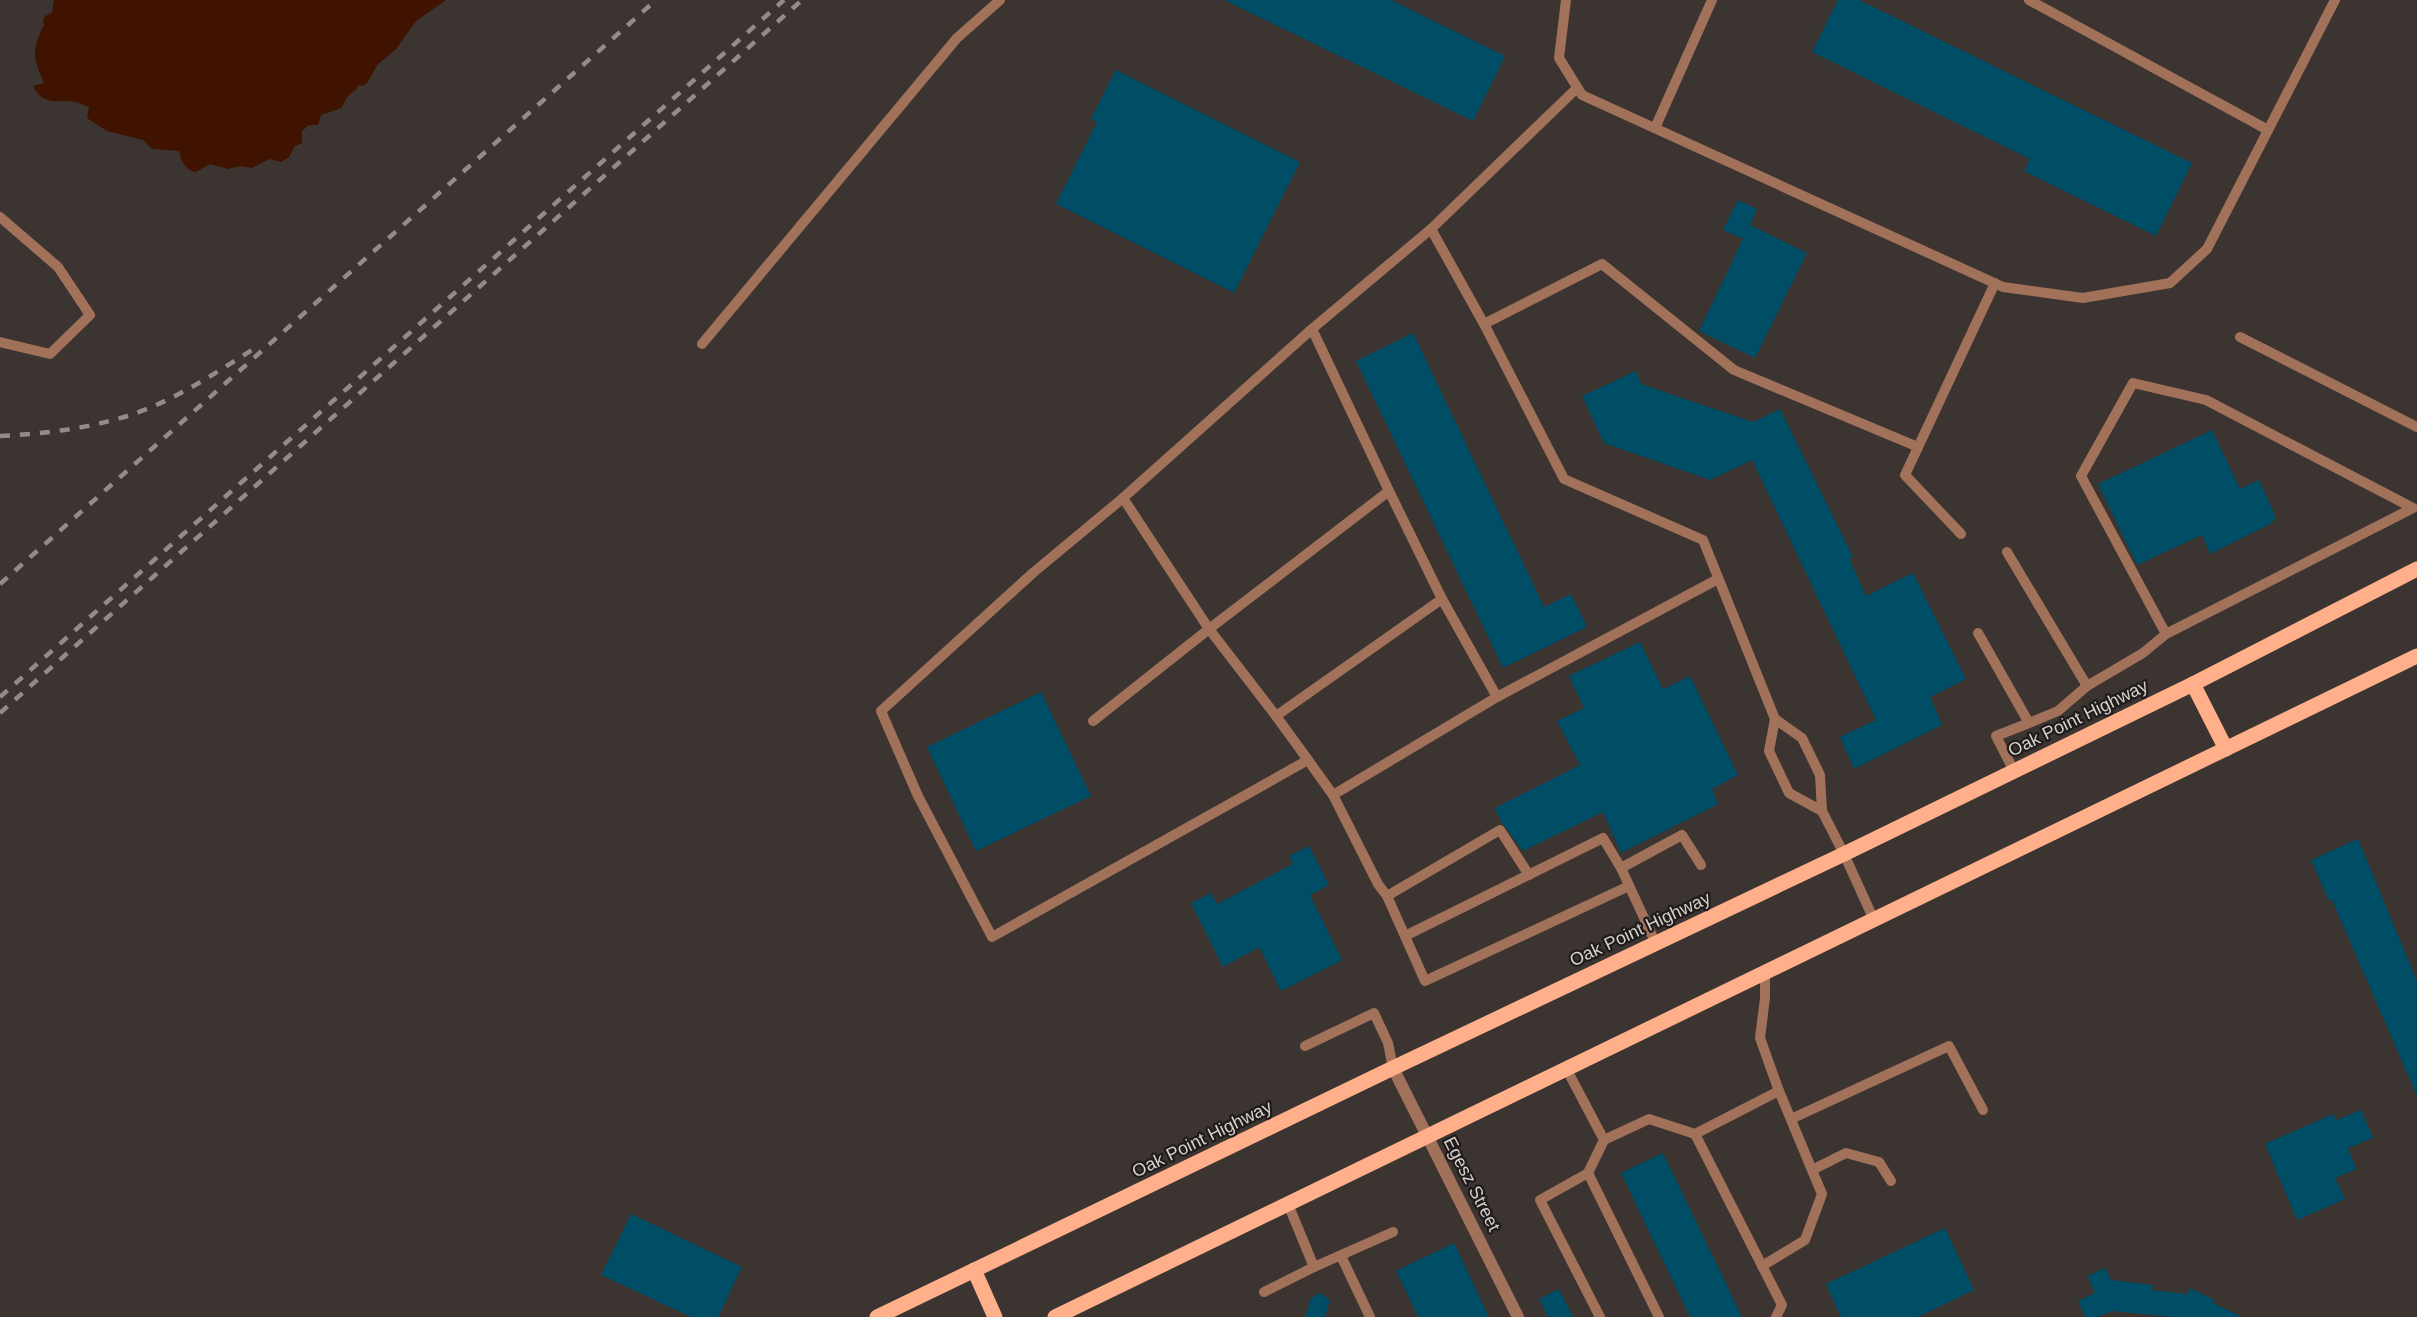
<svg xmlns="http://www.w3.org/2000/svg" width="2417" height="1317" font-family="Helvetica,sans-serif">
<style>
.water{fill:#3f1300}
.building{fill:#004d66}
.lines{fill:none;stroke-linecap:round;stroke-linejoin:round}
.service{stroke:#a1715a;stroke-width:10}
.tertiary{stroke:#a1715a;stroke-width:12}
.primary{stroke:#ffaf8a;stroke-width:15}
.rail{stroke:#928c89;stroke-width:4.5;stroke-dasharray:10 10;stroke-linecap:butt}
.labels{text-anchor:middle;dominant-baseline:central;stroke-width:4.5;stroke-linejoin:round;paint-order:stroke}
.street-label{font-size:18px;fill:#d6d1cf;stroke:#201c1b}
</style>
<rect width="100%" height="100%" fill="#3b3431"/>
<path class="water" d="M54,0h392l-30,21 -20,28 -18,15 -11,19 -5,3 -5,-1v4l-9,7 -7,12 -20,7 -3,10h-9l-7,6v12l-7,3 -6,11 -8,5 -12,-3 -17,9 -12,-2 -12,3 -18,-5 -14,8c-12,-2 -14,-11 -17,-21l-27,-2 -9,-9 -36,-9 -20,-13 2,-11c-5,-2 -9,-4 -14,-5 -17,-3 -32,5 -42,-16l11,-3c-11,-26 -13,-32 0,-58l-1,-4 2,-5 7,-3z"/>
<g class="building">
<path d="M1224,0h167l114,56 -32,65z"/>
<path d="M1838,0h21l333,163 -36,73 -132,-65 6,-12 -218,-107z"/>
<path d="M1116,70l184,92 -66,131 -178,-89 41,-82 -6,-3z"/>
<path d="M1738,200l19,9 -7,16 57,28 -52,105 -56,-27 44,-92 -20,-9z"/>
<path d="M1413,333l131,274 27,-13 16,33 -84,41 -147,-307z"/>
<path d="M1636,371l5,13 112,38 27,-13 73,148 -4,1 17,38 47,-23 53,106 -36,18 12,28 -88,44 -14,-32 36,-17 -124,-260 -42,20 -106,-37 -22,-47z"/>
<path d="M2212,430l28,59 19,-9 17,38 -6,6 -60,30 -8,-19 -65,30 -39,-81z"/>
<path d="M1640,642l23,47 27,-13 48,99 -26,14 6,15 -97,49 -18,-41 -80,39 -21,-28 -7,-15 85,-43 -23,-44 27,-13 -15,-32z"/>
<path d="M1041,692l50,104 -115,55 -49,-104z"/>
<path d="M2358,839l59,142v115l-85,-196 -3,1 -18,-41z"/>
<path d="M1309,846l20,39 -19,10 32,65 -61,31 -22,-44 -36,20 -32,-64 20,-10 6,11 76,-40 -4,-8z"/>
<path d="M2361,1110l12,28 -25,10 8,21 -21,9 10,21 -48,21 -32,-76 68,-30 3,6z"/>
<path d="M1663,1153l79,164h-52l-69,-144z"/>
<path d="M631,1214l111,53 -24,50h-27l-90,-42z"/>
<path d="M1945,1228l29,62 -56,27h-77l-15,-33z"/>
<path d="M1454,1243l35,74h-71l-22,-46z"/>
<path d="M2105,1268l6,12 42,5 -1,5 35,4 3,-6 24,12 -1,3 29,14h-71l-59,-6 -14,6h-13l-7,-16 17,-8 -8,-17z"/>
<path d="M1559,1289l14,28h-25l-9,-18z"/>
<path d="M1321,1293l9,7 -5,17h-20l6,-19z"/>
</g>
<g class="lines">
<g class="service">
<path d="M1566,0l-7,58 23,37 421,192 80,11 87,-15 37,-34 128,-249"/>
<path d="M2029,0l239,130"/>
<path d="M1655,128l57,-128"/>
<path d="M0,217l58,50 32,48 -40,39 -50,-12"/>
<path d="M1431,229l53,95 80,155 139,61 72,179 27,19 18,37 2,36 22,43 30,66"/>
<path d="M1484,324l118,-60 132,106 184,77"/>
<path d="M2240,337l177,90"/>
<path d="M702,344l255,-306 43,-38"/>
<path d="M1389,491l53,108"/>
<path d="M1123,498l86,131 180,-138 -77,-162"/>
<path d="M1961,534l-56,-59 90,-192"/>
<path d="M2007,552l80,134 -29,25 -29,12"/>
<path d="M1978,633l51,90 -33,13 18,35"/>
<path d="M2087,686l56,-33 23,-19 -85,-158 52,-93 73,17 207,108 -247,126"/>
<path d="M1775,719l-6,32 20,42 33,18"/>
<path d="M1093,721l116,-92 67,87"/>
<path d="M1308,760l-32,-44 166,-117 55,98"/>
<path d="M1333,795l164,-98 221,-118"/>
<path d="M1529,875l-29,-45 -113,66 38,85 204,-95"/>
<path d="M1387,896l-9,-12 -45,-89 -25,-35 -316,177 -74,-141 -37,-85 153,-139 89,-74 189,-169 119,-100 146,-141"/>
<path d="M1405,936l198,-98 18,30"/>
<path d="M1656,944l-35,-76 61,-33 19,30"/>
<path d="M1305,1046l69,-33 14,30 5,25"/>
<path d="M1566,1068l38,72 -16,33 -48,27 60,117"/>
<path d="M1791,1119l158,-73 34,64"/>
<path d="M1695,1134l87,171 -6,12"/>
<path d="M1604,1140l45,-21 46,15 84,-43 -19,-53 5,-40v-25"/>
<path d="M1812,1170l34,-17 33,9 12,19"/>
<path d="M1588,1173l71,144"/>
<path d="M1288,1204l26,63"/>
<path d="M1341,1256l29,61"/>
<path d="M1762,1266l43,-26 17,-46 -43,-103"/>
<path d="M1264,1292l50,-25 79,-35"/>
</g>
<path class="tertiary" d="M1393,1068l125,249"/>
<g class="primary">
<path d="M2193,684l33,65"/>
<path d="M974,1270l21,47"/>
<path d="M877,1317l516,-249 451,-214 349,-170 224,-115"/>
<path d="M1055,1317l1362,-661"/>
</g>
<g class="rail">
<path d="M0,436c41,-2 84,-7 124,-19 47,-14 90,-43 131,-69"/>
<path d="M0,584l656,-584"/>
<path d="M0,697l784,-697"/>
<path d="M0,713l802,-713"/>
</g>
</g>
<g class="labels">
<g class="street-label">
<text transform="translate(2078 718) rotate(-26)">Oak Point Highway</text>
<text transform="translate(1640 929) rotate(-25)">Oak Point Highway</text>
<text transform="translate(1202 1139) rotate(-26)">Oak Point Highway</text>
<text transform="translate(1472 1184) rotate(63)">Egesz Street</text>
</g>
</g>
</svg>
